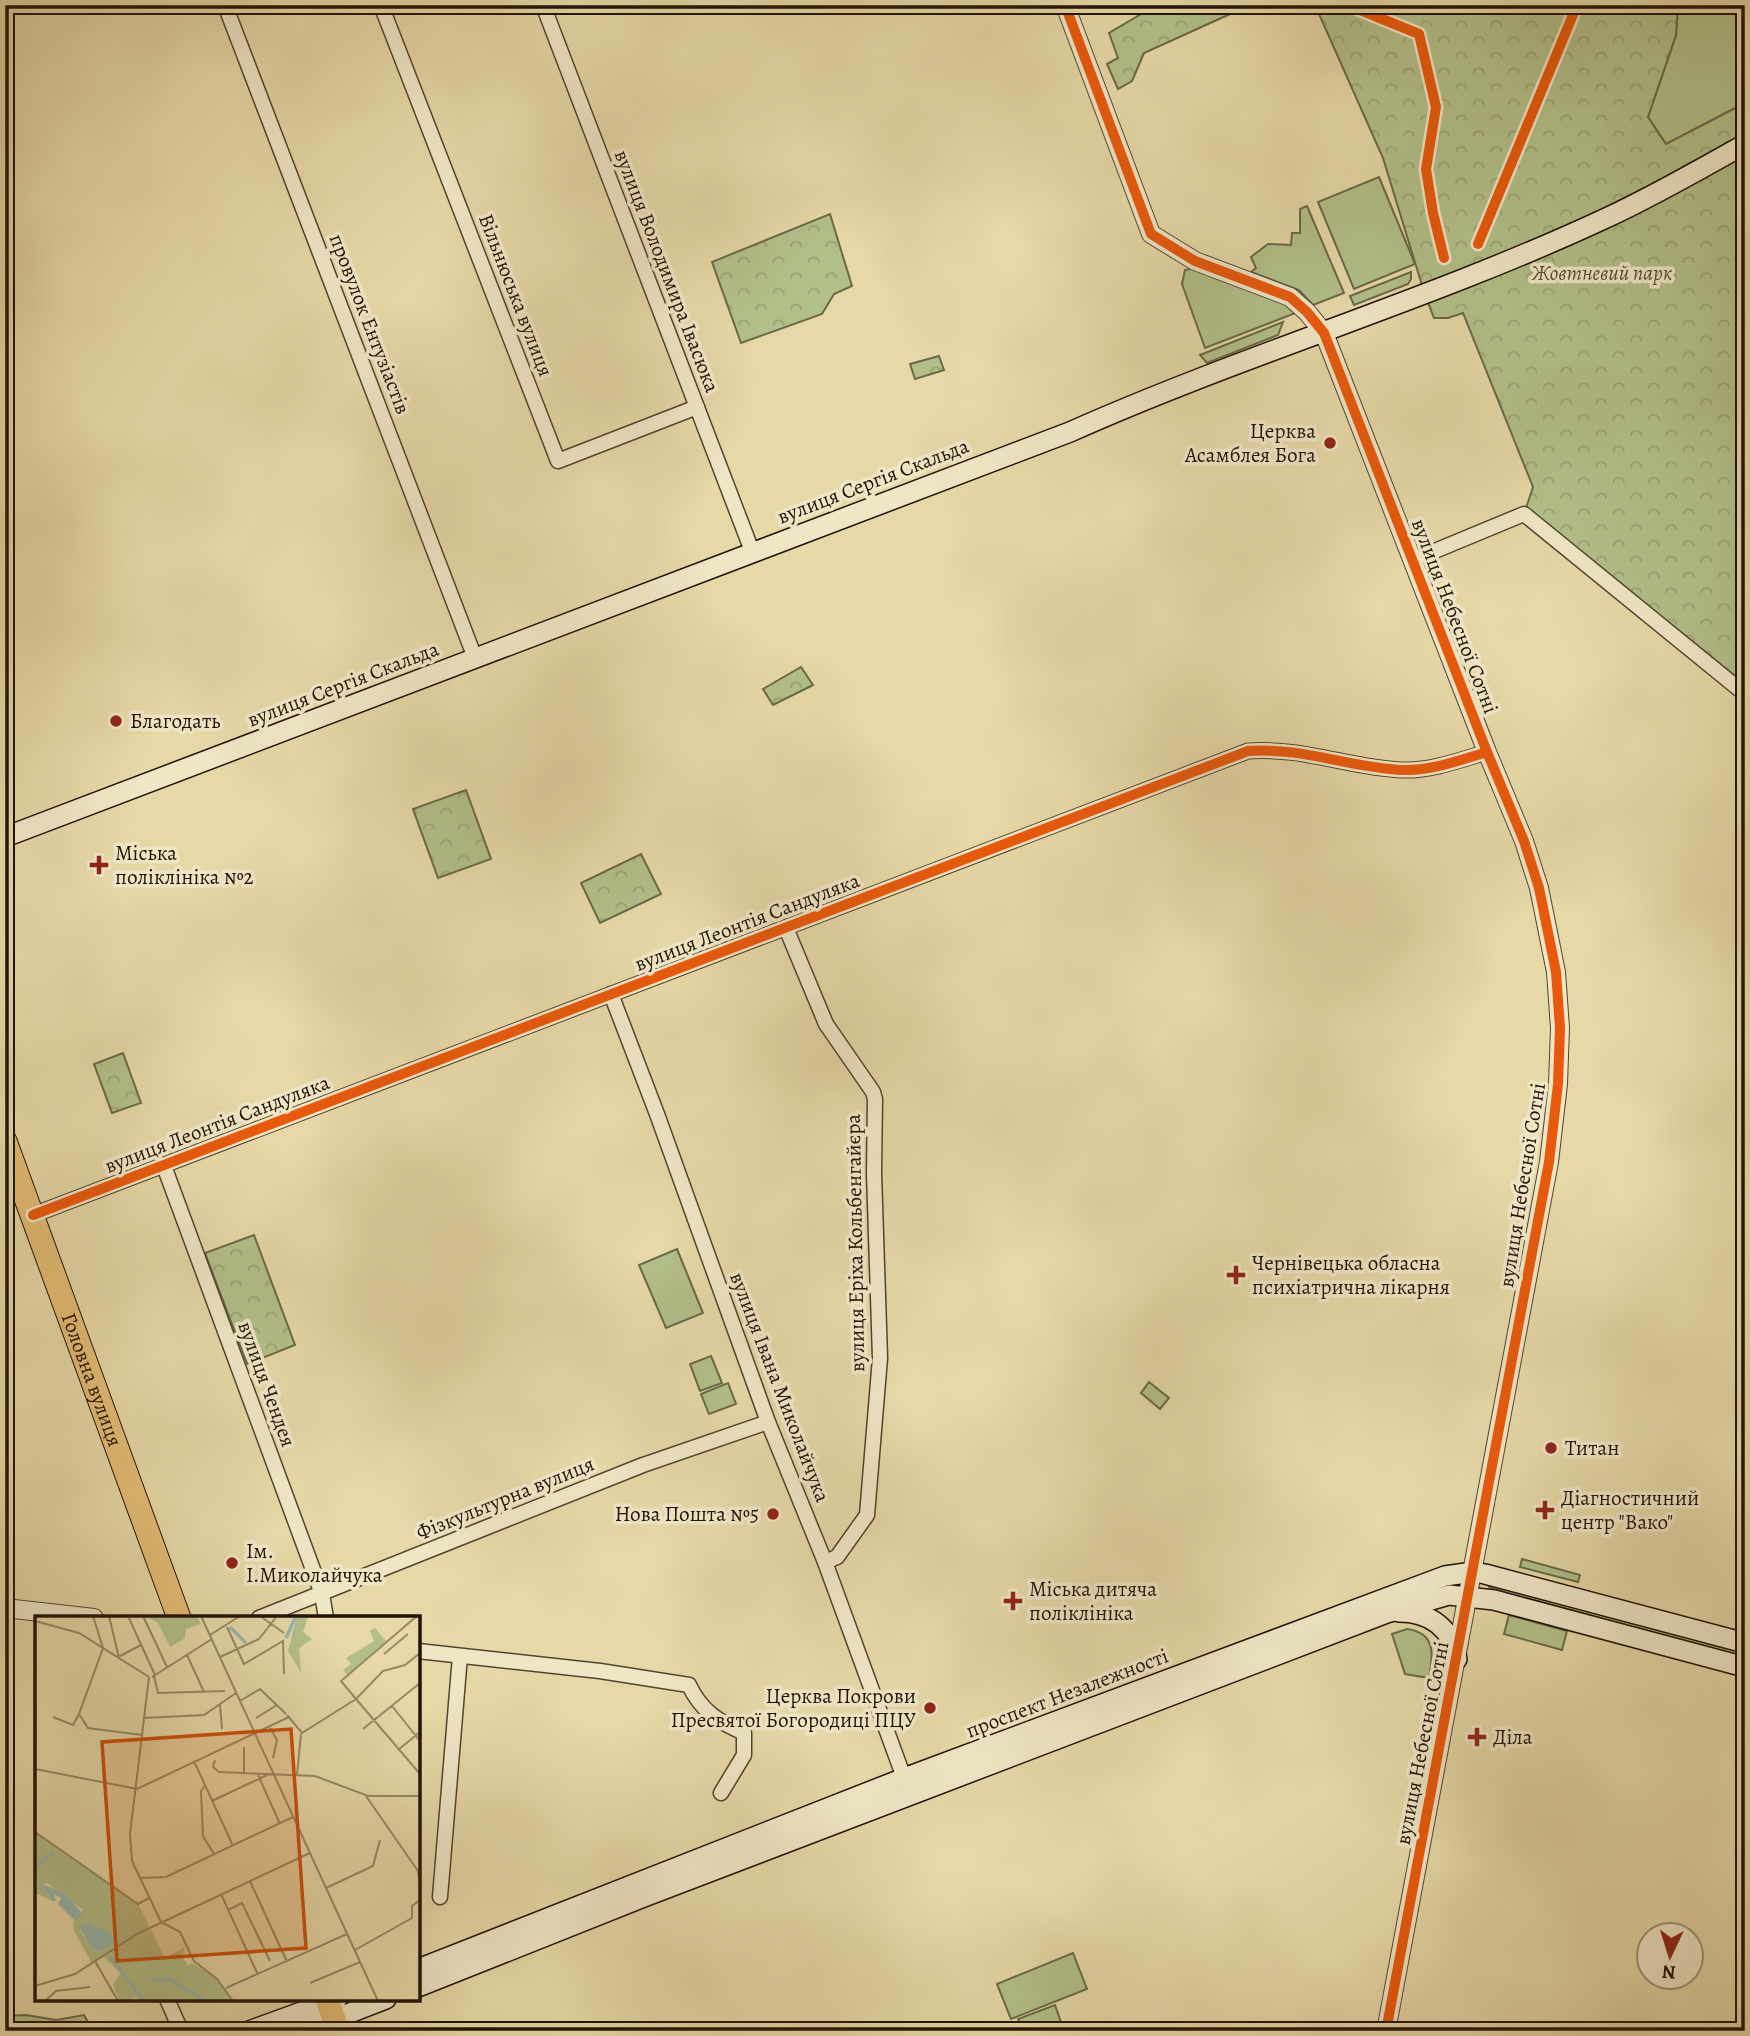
<svg xmlns="http://www.w3.org/2000/svg" width="1750" height="2036" font-family="Alegreya,serif">
<style>
.green{fill:#b2bf89;stroke:#6a6948;stroke-width:2}
.park{fill:url(#park-crowns);stroke:#6a6948;stroke-width:2}
.lines{fill:none;stroke-linecap:round;stroke-linejoin:round}
.minor-casing{stroke:#52442f;stroke-width:17}
.tertiary-casing{stroke:#52442f;stroke-width:20}
.secondary-casing{stroke:#211307;stroke-width:22}
.primary-casing{stroke:#211307;stroke-width:25}
.minor{stroke:#efe6c6;stroke-width:14}
.tertiary{stroke:#efe6c6;stroke-width:18}
.secondary{stroke:#efe6c6;stroke-width:19}
.primary{stroke:#e3bc74;stroke-width:23}
.cycleway-casing{stroke:#efe6c6;stroke-width:15}
.cycleway{stroke:#e8590c;stroke-width:10}
.poi-dot{fill:#8f2418;stroke:#efe6c6;stroke-width:2.5}
.labels{text-anchor:middle;dominant-baseline:central;stroke-width:7;stroke-linejoin:round;paint-order:stroke}
.street-label{font-size:21px;fill:#211307;stroke:#efe6c6}
.park-label{font-size:21px;font-style:italic;fill:#544f34;stroke:#efe6c6}
.poi-label{font-size:21px;fill:#211307;stroke:#efe6c6;text-anchor:start}
.inset-river{fill:none;stroke:#98b8af;stroke-width:3.5}
.inset-road{fill:none;stroke:#978967;stroke-width:2}
.view{fill:#ca4e0b;fill-opacity:0.15;stroke:#ca4e0b;stroke-width:3.5}
.inset-edge{fill:none;stroke:#211307;stroke-width:3.5}
</style>
<defs>
<pattern id="park-crowns" width="20" height="18" patternUnits="userSpaceOnUse" patternTransform="scale(1.75)"><rect width="20" height="18" fill="#b2bf89"/><path d="M2 6a3 3 0 1 1 6 0M12 15a3 3 0 1 1 6 0" fill="none" stroke="#99a375"/></pattern>
</defs>
<rect width="100%" height="100%" fill="#e6d8a7"/>
<filter id="stains"><feTurbulence type="fractalNoise" baseFrequency=".00286" numOctaves="4"/><feColorMatrix values="0 0 0 0 .2 0 0 0 0 .09 0 0 0 0 .02 0 0 0 .5 -.17"/></filter>
<radialGradient id="worn" r=".72"><stop offset=".6" stop-color="#630" stop-opacity="0"/><stop offset="1" stop-color="#630" stop-opacity=".3"/></radialGradient>
<g class="green">
<path d="M1678,5h67v98l-79,42 -18,-28 28,-82z"/>
<path d="M1379,177l36,87 -61,25 -36,-87z"/>
<path d="M1307,206l37,87 -31,12 -14,-15 -48,-18 5,-4 -5,-11 17,-13 23,1 1,-12h8v-24z"/>
<path d="M1195,268l70,23 33,21 -93,36 -23,-64 3,-14z"/>
<path d="M1411,272v7l-3,5 -54,21 -4,-9z"/>
<path d="M1283,322l-5,13 -71,28 -7,-8z"/>
<path d="M677,1249l26,64 -37,15 -27,-63z"/>
<path d="M711,1356l11,27 -22,8 -10,-27z"/>
<path d="M1149,1382l20,16 -9,11 -19,-16z"/>
<path d="M728,1383l8,21 -27,10 -8,-20z"/>
<path d="M1522,1559l58,16 -2,7 -58,-15z"/>
<path d="M1487,1584l258,66v8l-241,-66 -14,-4z"/>
<path d="M1509,1615l58,16 -5,19 -58,-16z"/>
<path d="M1407,1629c30,4 26,27 22,49l-24,-4 -13,-40z"/>
<path d="M1073,1953l14,36 -76,30 -14,-35z"/>
<path d="M1055,2005l9,26h-41l-5,-12z"/>
<path d="M26,2015l30,5 28,-5 9,16h-87l-1,-15z"/>
</g>
<g class="park">
<path d="M1153,5h97l-106,48 -12,28 -14,8 -11,-25 11,-6 -9,-25 44,-26z"/>
<path d="M1315,5h363l-2,30 -28,82 18,27 79,-41v592l-221,-181 9,-27 -70,-174 -15,5h-14l-9,-23 -42,-137z"/>
<path d="M830,214l22,72 -18,8 -12,20 -81,29 -29,-81z"/>
<path d="M939,356l5,14 -29,9 -5,-15z"/>
<path d="M801,667l12,18 -40,20 -10,-16z"/>
<path d="M466,790l25,69 -53,19 -25,-69z"/>
<path d="M641,854l20,40 -61,29 -19,-40z"/>
<path d="M123,1053l18,50 -29,10 -18,-49z"/>
<path d="M254,1235l41,110 -48,19 -42,-111z"/>
</g>
<g class="lines">
<g class="minor-casing">
<g id="minor">
<path d="M225,5l250,653"/>
<path d="M381,5l177,456 139,-54"/>
<path d="M543,5l209,546"/>
<path d="M1413,560l111,-46 221,180"/>
<path d="M786,928l40,96 47,68 2,7 -1,74 6,185 -13,157 -30,42 -12,5"/>
<path d="M611,994l46,120 111,308 57,140 82,224"/>
<path d="M164,1166l158,428 4,24"/>
<path d="M33,1215l1215,-464c56,-4 102,17 155,19 28,1 57,-10 84,-18"/>
<path d="M259,1618l384,-153 125,-43"/>
<path d="M418,1651l182,20 89,14c12,26 30,37 55,48v22l-23,38"/>
<path d="M440,1897l20,-241"/>
<path d="M167,1999l14,32"/>
</g>
</g>
<g class="tertiary-casing">
<g id="tertiary">
<path d="M1065,5l86,229 44,27 95,36 17,15 17,21 163,419 37,89 15,47 17,84 4,56 -2,56 -9,78 -163,869"/>
<path d="M5,1608l89,10"/>
</g>
</g>
<g class="secondary-casing">
<g id="secondary">
<path d="M5,837l1065,-405c175,-78 360,-132 534,-213 48,-22 95,-49 141,-75"/>
<path d="M1399,1612c31,0 53,16 58,47"/>
<path d="M418,1969l486,-191 541,-202 28,-4 12,2 260,69"/>
<path d="M418,1987l226,-90 743,-284 62,-18 45,5 251,67"/>
<path d="M249,2031l88,-32"/>
<path d="M303,2031l83,-32"/>
</g>
</g>
<g class="primary-casing">
<g id="primary">
<path id="s1" d="M5,1141l174,477"/>
<path d="M327,1999l11,32"/>
</g>
</g>
<use href="#minor" class="minor"/>
<use href="#tertiary" class="tertiary"/>
<use href="#secondary" class="secondary"/>
<use href="#primary" class="primary"/>
<g class="cycleway-casing">
<g id="cycleway">
<path d="M1065,5l86,229 44,27 95,36 17,15 17,21 163,419 37,89 15,47 17,84 4,56 -2,56 -9,78 -163,869"/>
<path d="M1348,5l71,29 17,73 -10,62 7,44 11,45"/>
<path d="M1478,244l99,-239"/>
<path d="M33,1215l1215,-464c56,-4 102,17 155,19 28,1 57,-10 84,-18"/>
</g>
</g>
<use href="#cycleway" class="cycleway"/>
</g>
<g class="poi-dot">
<circle cx="1330" cy="443" r="7"/>
<circle cx="116" cy="721" r="7"/>
<path d="M95.5 854.5h7v7h7v7h-7v7h-7v-7h-7v-7h7z"/>
<path d="M1232.5 1264.5h7v7h7v7h-7v7h-7v-7h-7v-7h7z"/>
<circle cx="1551" cy="1448" r="7"/>
<path d="M1541.5 1499.5h7v7h7v7h-7v7h-7v-7h-7v-7h7z"/>
<circle cx="773" cy="1514" r="7"/>
<circle cx="232" cy="1563" r="7"/>
<path d="M1009.5 1590.5h7v7h7v7h-7v7h-7v-7h-7v-7h7z"/>
<circle cx="930" cy="1708" r="7"/>
<path d="M1473.5 1726.5h7v7h7v7h-7v7h-7v-7h-7v-7h7z"/>
</g>
<g class="labels">
<g class="street-label">
<text transform="translate(667 271) rotate(69)">вулиця Володимира Івасюка</text>
<text transform="translate(516 295) rotate(69)">Вільнюська вулиця</text>
<text transform="translate(370 324) rotate(69)">провулок Ентузіастів</text>
<text transform="translate(873 481) rotate(-21)">вулиця Сергія Скальда</text>
<text transform="translate(1455 616) rotate(69)">вулиця Небесної Сотні</text>
<text transform="translate(343 684) rotate(-21)">вулиця Сергія Скальда</text>
<text transform="translate(747 922) rotate(-21)">вулиця Леонтія Сандуляка</text>
<text transform="translate(217 1124) rotate(-21)">вулиця Леонтія Сандуляка</text>
<text transform="translate(1522 1185) rotate(-81)">вулиця Небесної Сотні</text>
<text transform="translate(855 1243) rotate(-91)">вулиця Еріха Кольбенгайєра</text>
<text stroke="none"><textPath href="#s1" startOffset="254">Головна вулиця</textPath></text>
<text transform="translate(267 1384) rotate(70)">вулиця Чендея</text>
<text transform="translate(780 1387) rotate(69)">вулиця Івана Миколайчука</text>
<text transform="translate(505 1498) rotate(-22)">Фізкультурна вулиця</text>
<text transform="translate(1067 1693) rotate(-21)">проспект Незалежності</text>
<text transform="translate(1422 1743) rotate(-79)">вулиця Небесної Сотні</text>
</g>
<g class="park-label">
<text x="1602" y="273">Жовтневий парк</text>
</g>
<g class="poi-label">
<text x="1316" y="431" text-anchor="end">Церква<tspan x="1316" dy="24">Асамблея Бога</tspan></text>
<text x="130" y="721">Благодать</text>
<text x="115" y="853">Міська<tspan x="115" dy="24">поліклініка №2</tspan></text>
<text x="1252" y="1263">Чернівецька обласна<tspan x="1252" dy="24">психіатрична лікарня</tspan></text>
<text x="1565" y="1448">Титан</text>
<text x="1561" y="1498">Діагностичний<tspan x="1561" dy="24">центр "Вако"</tspan></text>
<text x="759" y="1514" text-anchor="end">Нова Пошта №5</text>
<text x="246" y="1551">Ім.<tspan x="246" dy="24">І.Миколайчука</tspan></text>
<text x="1029" y="1589">Міська дитяча<tspan x="1029" dy="24">поліклініка</tspan></text>
<text x="916" y="1696" text-anchor="end">Церква Покрови<tspan x="916" dy="24">Пресвятої Богородиці ПЦУ</tspan></text>
<text x="1493" y="1737">Діла</text>
</g>
</g>
<g transform="translate(35 1616)">
<rect width="385" height="385" fill="#e6d8a7"/>
<path d="M110,0h52l4,8 -15,5 -1,9 -15,9 -12,-24zM340,12l12,14 -39,34 -5,-6 8,-6 -5,-6 28,-17 -4,-10zM86,357l21,21v3l-23,4 -6,-16z" fill="#b2bf89"/>
<path d="M262,0h11l-5,16 9,7 -13,9 2,25 -13,-22z" fill="#b2bf89"/>
<path d="M0,216l103,72 27,54 20,-11 -3,9 6,10 4,-3 21,13 20,25h-98l7,-7 -39,-38 -11,7 -18,-32 -1,-8 10,-13 -36,-27 -6,2 10,15 -16,-7zM51,306l27,14 -12,15 -8,-1 -13,-20z" fill="#b2bf89" fill-rule="evenodd"/>
<path d="M5,267l24,10 19,21 -8,7 -17,-17 3,-6 -7,-4 2,7h-4zM53,306l23,12 4,8 -14,9 -8,-1 -14,-23z" fill="#98b8af"/>
<path class="inset-river" d="M195,11l16,16M251,22l10,-22M0,251l19,-15M75,341l34,44M117,364l17,-1 37,22"/>
<path class="inset-road" d="M74,0l10,42M93,0l27,59M108,0l24,51M166,0l177,385M225,0l24,17M0,5l44,12 70,44M192,11l17,37 39,-23 1,33M175,19l30,-19M349,38l24,-20M152,39l17,37M85,40l21,-11M185,41l39,-18 18,-23M119,60l4,17 67,-2M114,61l-19,157 2,27 29,61 19,10 14,29 23,18 16,22M117,61l60,-38M321,83l-15,-18 76,-65M321,83l64,75M205,85l20,-12 26,25M185,89l2,24M357,90l28,35M44,98l9,14 54,7M252,99l15,18 54,-34 27,-28 22,-6 15,-12M18,101l20,8 6,-11 24,-66 -10,-32M108,102l61,-3 32,-22M221,102l21,-13M235,112l7,12 -4,18M328,113l57,-46M363,134l22,-18M180,144l-2,7 6,5 96,4 53,20h52M159,145l39,85M0,153l102,20 152,-72M209,157v-26M223,159l22,49M262,159l4,-41M170,170l-4,5 2,45 11,18M331,180l52,75 2,16M177,185l55,-26M0,216l103,72 11,-6M105,262l26,-1 127,-60M215,265l37,81M291,272l47,-22 7,-26M186,278l37,81M193,294l14,-7 28,58M320,334l57,-32v-12l8,-6M60,345l23,40M275,367l50,-21M0,370l40,-12 62,-40 173,-81M191,372l121,-54M10,385l11,-10 34,-4"/>
<path class="view" d="M256,113l15,219 -189,13 -15,-219z"/>
<rect width="385" height="385" class="inset-edge"/>
</g>
<rect width="1750" height="2036" fill="none" stroke="#e6d8a7" stroke-width="28"/>
<rect x="7" y="7" width="1736" height="2022" fill="none" stroke="#211307" stroke-width="3.5"/>
<rect x="14" y="14" width="1722" height="2008" fill="none" stroke="#211307" stroke-width="2"/>
<g transform="translate(1670 1956) rotate(184)"><circle r="33" fill="#efe6c6" stroke="#9d927a" stroke-width="2"/>
<path d="M0-5L12 26L0 18L-12 26Z" fill="#8f2418"/>
<text y="-10" font-size="19" font-weight="bold" text-anchor="middle" fill="#211307">N</text>
</g>
<rect width="100%" height="100%" filter="url(#stains)"/>
<rect width="100%" height="100%" fill="url(#worn)"/>
</svg>
